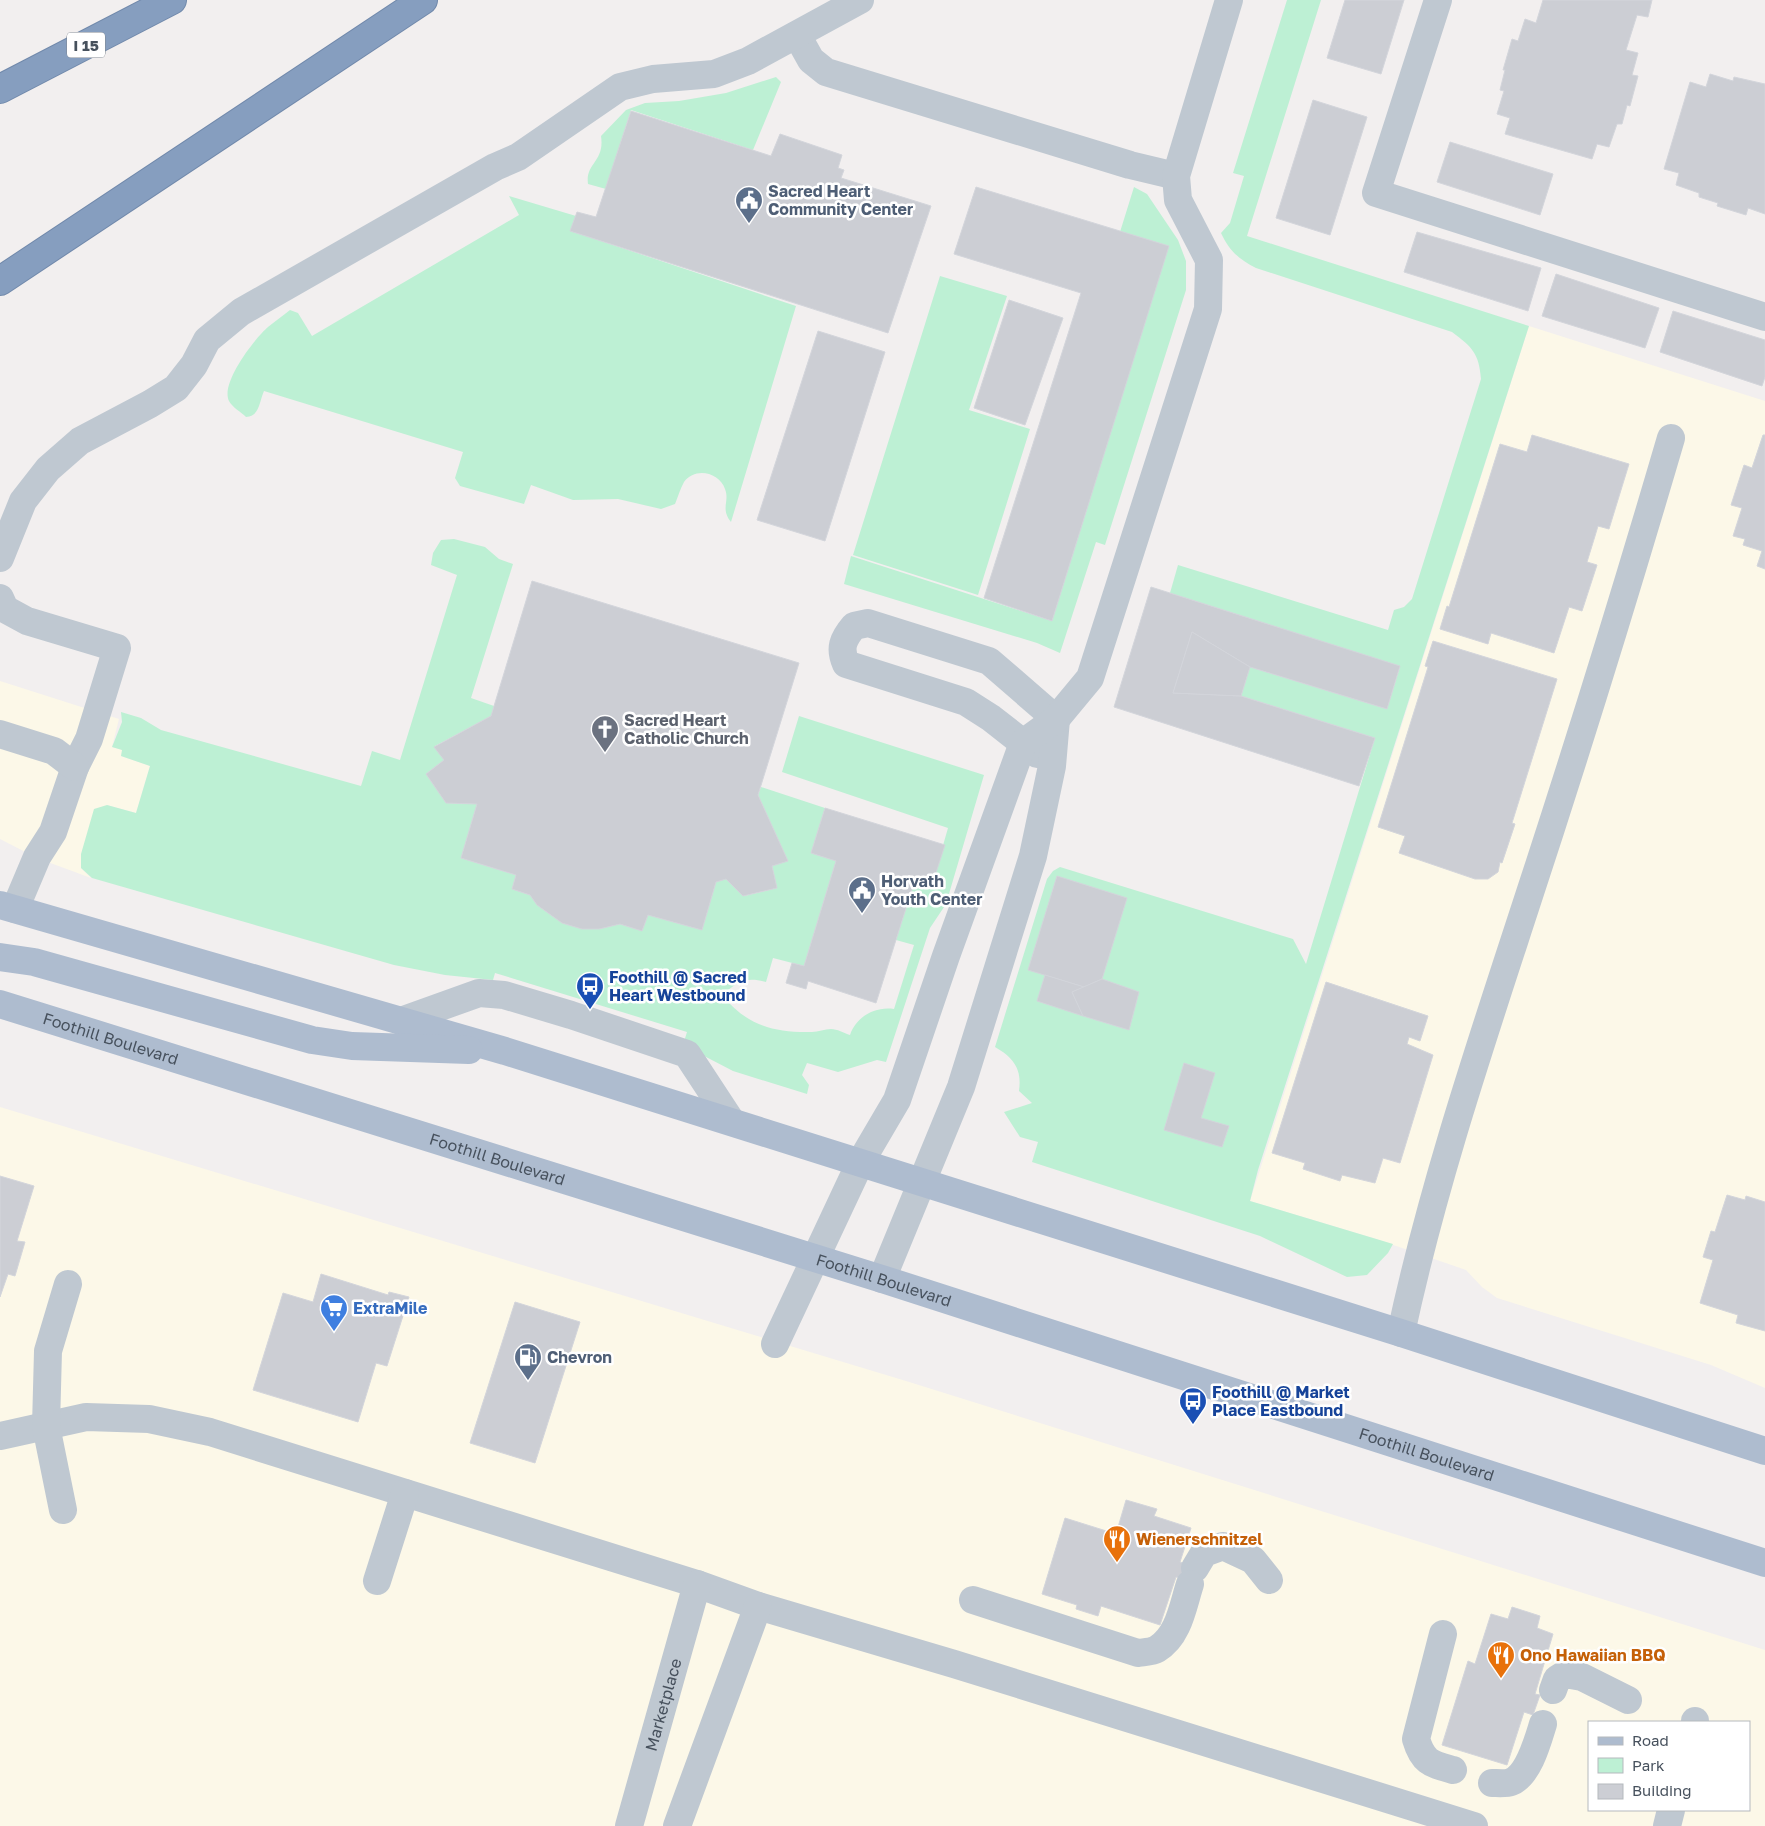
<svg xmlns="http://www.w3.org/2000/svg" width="1765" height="1826" font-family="'Golos Text',sans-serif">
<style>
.commercial{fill:#fcf8e8;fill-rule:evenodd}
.green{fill:#bdf0d4}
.building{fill:#ccced4;stroke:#d3d5db}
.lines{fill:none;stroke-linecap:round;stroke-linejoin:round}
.highway-casing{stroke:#7189ab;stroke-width:30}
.minor{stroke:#bfc8d1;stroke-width:28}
.major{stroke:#aebccf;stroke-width:28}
.highway{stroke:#869ebf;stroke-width:28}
.labels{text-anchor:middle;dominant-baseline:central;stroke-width:5;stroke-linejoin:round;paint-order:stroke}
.shield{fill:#fff;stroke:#7e858e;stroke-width:1}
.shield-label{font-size:15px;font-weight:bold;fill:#47515d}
.service-label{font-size:16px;font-weight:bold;fill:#4e5e75;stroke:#fff;text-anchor:start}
.worship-label{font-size:16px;font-weight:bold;fill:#5b616d;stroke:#fff;text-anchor:start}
.transit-label{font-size:16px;font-weight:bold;fill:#164399;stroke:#fff;text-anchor:start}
.street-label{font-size:16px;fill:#47515d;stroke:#fff}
.shop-label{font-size:16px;font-weight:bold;fill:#366cbe;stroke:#fff;text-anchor:start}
.food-label{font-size:16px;font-weight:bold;fill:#c56008;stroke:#fff;text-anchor:start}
</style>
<rect width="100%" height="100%" fill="#f2efef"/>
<g class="commercial">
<path d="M1529,326l236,75v987l-54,-23 -214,-67 -15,-11 -16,-17 -90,-31 -126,-38z"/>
<path d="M0,681l119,38 -7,28 11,3 -2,6 29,10 -14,47 -29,-8 -26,63 10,10 -54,-20 -37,-19z"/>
<path d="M0,1107l906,274 859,269v176h-1765zM1589,1722h160v88h-160z"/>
</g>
<g class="green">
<path d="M1287,0h34l-74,236 282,90 -271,844 -8,31 143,43 -5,9 -21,22 -20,2 -87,-41 -228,-74 6,-20 -18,-5 -16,-25 28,-9 -13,-12c3,-22 -5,-33 -24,-44l52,-168 6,-8 7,-4 233,72 13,25 69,-226 -134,-42 9,-29 137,42 13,-42 -230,-74 8,-28 210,65 6,-20 10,-3 8,-8 69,-220c-2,-26 -9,-32 -29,-47l-196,-64c-18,-9 -27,-18 -35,-35l9,-10 14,-47 -11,-3z"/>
<path d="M776,77l5,5 -28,68 -122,-40 -25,79 -18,-5c-3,-21 17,-22 13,-48l25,-26 19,-7 34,-2 47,-8z"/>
<path d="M1134,187l13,7 31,46 8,21v29l-81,255 -9,-3 -36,111 -23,-10 -193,-59 7,-28 201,65 97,-314 -29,-75z"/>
<path d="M509,196l67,20 -5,15 225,75 -65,216c-11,-14 -1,-20 -6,-33 -6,-17 -30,-22 -41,-7 -4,7 -6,15 -9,22l-14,5 -43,-10 -45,1 -42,-15 -7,19 -64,-18 -5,-8 8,-26 -199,-61c-5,11 -4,25 -18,26 -5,-5 -14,-10 -17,-16 -9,-18 26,-63 39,-74 7,-6 15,-11 22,-17l8,3 14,23 207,-121z"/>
<path d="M940,276l67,20 -38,114 61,19 -52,166 -125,-40z"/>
<path d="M454,539l31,8 14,12 14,5 -42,134 23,8 -3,10 -56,30 9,14 -18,14 20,29 31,1 -16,54 55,17 -4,14 18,6 7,10 25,18 20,6h17l21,-5 22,7 6,-16 54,15 14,-48 10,-3 18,17 33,-8 -5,-22 15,-5 -29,-66 3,-8 64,21 -14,45 25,8 -32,105 -31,-8 -7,24c-20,-6 -29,0 -44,13 24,30 52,38 90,37 6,0 13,-3 19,-3 6,0 13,4 19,6 6,-18 25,-29 44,-26l20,-64 -18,-5 18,-57 17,4 17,-59 -166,-56 17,-56 185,59 -38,129 -16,24 -44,134 -9,-2 -39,12 -31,-9 -5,12 7,10 -2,9 -74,-23 -50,-26 4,-13 -192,-59 -2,7 -48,-5 -51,-10 -302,-87 -11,-10v-14l13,-45 13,-4 29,8 14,-47 -29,-10 1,-6 -10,-3 10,-25 -1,-10 20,6 20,12 200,56 11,-35 28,9 57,-185 -26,-10 2,-12 8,-13z"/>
</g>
<g class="building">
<path d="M1345,0h59l-23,74 -54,-16z"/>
<path d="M1543,0h109l-4,17 -11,-2 -11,35 12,3 -6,22 6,1 -8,30 -3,-1 -5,19h-5l-8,23 -12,-3 -5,15 -87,-25 5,-16 -13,-4 7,-23 -4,-1 5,-20h-2l9,-31 6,2 7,-22 11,4z"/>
<path d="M1710,74l23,7 1,-4 31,7v130l-17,-6 -2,7 -29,-9 1,-3 -19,-6v-4l-23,-8 3,-12 -15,-4 26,-87 16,5z"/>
<path d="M1313,100l54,17 -37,118 -54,-17z"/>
<path d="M631,111l140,45 9,-22 62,21 -4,13 6,2 -3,8 90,28 -43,127 -318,-102 7,-19 19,5z"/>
<path d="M1450,142l103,32 -13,41 -103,-33z"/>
<path d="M976,187l193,59 -117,375 -68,-23 97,-305 -127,-39z"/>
<path d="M1417,232l124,36 -13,43 -124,-39z"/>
<path d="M1556,274l103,34 -14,40 -103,-32z"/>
<path d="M1009,300l54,18 -38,107 -51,-17z"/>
<path d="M1673,311l92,29v37l-3,9 -102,-34z"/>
<path d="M818,331l67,21 -60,189 -68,-21z"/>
<path d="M1532,435l97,29 -20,65 -11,-3 -3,10 -8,26 10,3 -15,46 -13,-4 -15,46 -63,-20 -3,11 -48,-15 7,-23 2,1 51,-163 27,8z"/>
<path d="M1763,435h2v134l-8,-3 5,-15 -19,-6 2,-6 -12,-3 9,-28 -11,-3 13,-40 8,3z"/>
<path d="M532,581l267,82 -41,132 30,66 -16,5 5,22 -34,8 -17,-17 -10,3 -14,48 -54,-15 -6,16 -22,-7 -21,5h-17l-20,-6 -25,-18 -7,-10 -18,-6 4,-14 -55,-17 16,-54 -31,-1 -20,-29 18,-14 -10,-13 57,-31z"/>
<path d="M1151,587l249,79 -13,43 -137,-42 -58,-35 -19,61 68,3 134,42 -16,48 -245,-79z"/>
<path d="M1192,632l58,35 -9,29 -68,-3z"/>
<path d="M1433,641l124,38 -45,144 3,1 -13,39 -2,-1 -2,10 -10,7h-13l-76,-26 6,-17 -27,-9 50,-160 -3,-1z"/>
<path d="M825,808l120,37 -14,43 -17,-5 -38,120 -68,-22 -2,8 -20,-6 6,-20 12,3 32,-105 -25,-8z"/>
<path d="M1057,876l70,22 -25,81 -18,8 -56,-17z"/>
<path d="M1045,975l39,12 -12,5 11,24 -46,-15z"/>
<path d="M1102,979l37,13 -10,38 -46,-14 -11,-24z"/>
<path d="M1326,982l102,34 -8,25 -11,-4 -2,7 26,11 -33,108 -17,-5 -8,25 -33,-8 -2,6 -37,-12 2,-6 -33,-10z"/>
<path d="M1184,1063l31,10 -14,45 28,8 -7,21 -58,-17z"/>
<path d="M0,1176l34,10 -17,55 8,1 -10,34 -7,-2 -8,23z"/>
<path d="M1727,1195l18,5 1,-4 19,6v129l-29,-8 2,-8 -38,-12 13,-43 -10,-3 8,-26 4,1z"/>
<path d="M321,1274l67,21 1,-3 20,5 -22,69 -11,-3 -18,59 -105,-32 30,-97 30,9z"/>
<path d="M515,1302l65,20 -45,141 -65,-20z"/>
<path d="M1126,1500l31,9 -3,7 37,12 -11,34 6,2 -4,14 -6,-1 -16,48 -59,-19 -3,10 -22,-7 1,-4 -35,-11 23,-76 51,16z"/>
<path d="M1512,1607l28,9 -3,12 16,6 -18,60 5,1 -7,20 -9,-3 -17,53 -65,-20 26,-84 7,3 16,-50 17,5z"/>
</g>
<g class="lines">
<g class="highway-casing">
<g id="highway">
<path d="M0,89l172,-89"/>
<path d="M0,281l423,-281"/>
</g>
</g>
<g class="minor">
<path d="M1438,0l-62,193 389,124"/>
<path d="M797,35l14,25 15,12 304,93 46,11"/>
<path d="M0,558l23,-57 25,-32 32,-28 70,-37 26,-16 18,-23 13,-25 34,-28 254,-145 23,-10 102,-70 33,-8 61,-5 34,-13 112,-61"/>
<path d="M0,598l5,11 22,12 90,27 -28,91 -14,28 -22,65 -16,25 -22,52"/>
<path d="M0,734l54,17 21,16"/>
<path d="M1037,754l-46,-36 -25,-16 -120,-38c-7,-16 -3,-25 8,-38l14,-3 121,38 67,58"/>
<path d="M401,1021l78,-28 25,2 67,20 116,39 44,67"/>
<path d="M882,1279l79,-192 72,-231 19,-90 4,-47"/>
<path d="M1401,1333c31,-145 79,-287 125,-428 51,-155 99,-310 145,-467"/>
<path d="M775,1344l85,-181 37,-63 49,-144 77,-213 33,-24 34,-41 118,-369 1,-49 -31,-60 -2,-24 53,-176"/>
<path d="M0,1436l86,-19 63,2 61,13 487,152 61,22 196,58 520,162"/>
<path d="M63,1510l-17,-84 2,-75 20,-67"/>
<path d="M1195,1568l9,-15 19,-7 30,14 16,20"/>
<path d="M377,1581l28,-88"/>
<path d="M973,1600l165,53c6,-1 14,-1 19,-4 22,-13 26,-44 33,-65"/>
<path d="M1443,1634l-27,105c7,24 16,25 37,31"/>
<path d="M1553,1690l4,-11 8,-5 17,3 46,23"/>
<path d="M1695,1722v-1"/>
<path d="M1492,1783c5,0 14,1 19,-1 18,-7 27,-42 32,-58"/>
<path id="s1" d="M629,1826l68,-242"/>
<path d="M677,1826l81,-220"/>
<path d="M1667,1826l4,-16"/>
</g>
<g class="major">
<path d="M0,905l505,146 896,282 364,118"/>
<path d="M0,957l34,5 278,78 40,6 117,4"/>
<path id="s2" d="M0,1004l882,275 883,284"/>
</g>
<use href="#highway" class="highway"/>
</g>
<defs>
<g id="civic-pin" transform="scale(1.4375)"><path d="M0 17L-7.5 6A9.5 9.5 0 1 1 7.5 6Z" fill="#5c6f8a" stroke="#fff"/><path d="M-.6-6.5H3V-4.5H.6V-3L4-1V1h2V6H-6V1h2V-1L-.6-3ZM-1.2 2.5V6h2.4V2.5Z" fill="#fff"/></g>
<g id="church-pin" transform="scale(1.4375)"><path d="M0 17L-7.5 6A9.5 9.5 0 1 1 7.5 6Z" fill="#6b7280" stroke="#fff"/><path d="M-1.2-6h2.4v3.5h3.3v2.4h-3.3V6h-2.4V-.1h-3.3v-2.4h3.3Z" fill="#fff"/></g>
<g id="bus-pin" transform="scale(1.4375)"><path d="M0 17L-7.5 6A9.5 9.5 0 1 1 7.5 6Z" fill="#1a4fb4" stroke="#fff"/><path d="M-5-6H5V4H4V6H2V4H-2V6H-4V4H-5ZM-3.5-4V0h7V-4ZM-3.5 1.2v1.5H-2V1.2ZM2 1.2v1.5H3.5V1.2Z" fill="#fff"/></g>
<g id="supermarket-pin" transform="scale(1.4375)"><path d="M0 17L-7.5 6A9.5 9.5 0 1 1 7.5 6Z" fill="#3f7fe0" stroke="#fff"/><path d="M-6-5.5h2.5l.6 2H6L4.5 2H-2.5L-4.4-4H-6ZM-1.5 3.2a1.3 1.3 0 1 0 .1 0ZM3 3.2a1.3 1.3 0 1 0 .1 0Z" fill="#fff"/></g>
<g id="fuel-pin" transform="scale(1.4375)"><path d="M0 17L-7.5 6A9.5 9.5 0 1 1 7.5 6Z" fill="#5c6f8a" stroke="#fff"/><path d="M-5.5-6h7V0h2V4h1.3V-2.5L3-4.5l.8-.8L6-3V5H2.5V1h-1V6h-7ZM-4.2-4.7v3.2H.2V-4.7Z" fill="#fff"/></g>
<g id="restaurant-pin" transform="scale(1.4375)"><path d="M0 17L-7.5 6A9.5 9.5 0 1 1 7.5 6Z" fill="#e8710a" stroke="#fff"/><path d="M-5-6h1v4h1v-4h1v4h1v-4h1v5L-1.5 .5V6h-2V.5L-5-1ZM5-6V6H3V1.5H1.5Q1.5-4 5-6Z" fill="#fff"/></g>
</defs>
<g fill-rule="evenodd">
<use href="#civic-pin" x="749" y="200"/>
<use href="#church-pin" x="605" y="729"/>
<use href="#civic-pin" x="862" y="890"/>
<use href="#bus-pin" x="590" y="986"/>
<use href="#supermarket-pin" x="334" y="1308"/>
<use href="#fuel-pin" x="528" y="1357"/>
<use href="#bus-pin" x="1193" y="1401"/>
<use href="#restaurant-pin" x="1117" y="1539"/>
<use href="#restaurant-pin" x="1501" y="1655"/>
</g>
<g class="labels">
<rect class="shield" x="67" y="32.5" width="38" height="25" rx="4"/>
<g class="shield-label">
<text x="86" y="45">I 15</text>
</g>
<g class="service-label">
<text x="768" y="191">Sacred Heart<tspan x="768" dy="18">Community Center</tspan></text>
<text x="881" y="881">Horvath<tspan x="881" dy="18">Youth Center</tspan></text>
<text x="547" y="1357">Chevron</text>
</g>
<g class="worship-label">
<text x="624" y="720">Sacred Heart<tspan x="624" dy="18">Catholic Church</tspan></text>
</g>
<g class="transit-label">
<text x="609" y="977">Foothill @ Sacred<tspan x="609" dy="18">Heart Westbound</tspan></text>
<text x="1212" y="1392">Foothill @ Market<tspan x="1212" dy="18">Place Eastbound</tspan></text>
</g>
<g class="street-label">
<text stroke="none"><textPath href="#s2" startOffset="116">Foothill Boulevard</textPath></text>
<text stroke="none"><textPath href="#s2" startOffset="521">Foothill Boulevard</textPath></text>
<text stroke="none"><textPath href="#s2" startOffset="926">Foothill Boulevard</textPath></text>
<text stroke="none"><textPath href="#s2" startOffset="1496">Foothill Boulevard</textPath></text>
<text stroke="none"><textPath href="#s1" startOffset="126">Marketplace</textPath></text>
</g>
<g class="shop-label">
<text x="353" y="1308">ExtraMile</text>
</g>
<g class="food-label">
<text x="1136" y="1539">Wienerschnitzel</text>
<text x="1520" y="1655">Ono Hawaiian BBQ</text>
</g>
</g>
<rect x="1588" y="1721" width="162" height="90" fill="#ffffff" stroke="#b5b9be"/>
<rect x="1598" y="1737" width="25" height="8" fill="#aebccf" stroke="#b5b9be"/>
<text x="1632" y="1746" font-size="15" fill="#47515d">Road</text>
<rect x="1598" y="1758" width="25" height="15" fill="#bdf0d4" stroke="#b5b9be"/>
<text x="1632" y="1771" font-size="15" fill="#47515d">Park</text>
<rect x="1598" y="1784" width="25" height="15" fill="#ccced4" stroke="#b5b9be"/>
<text x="1632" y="1796" font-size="15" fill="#47515d">Building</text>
</svg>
